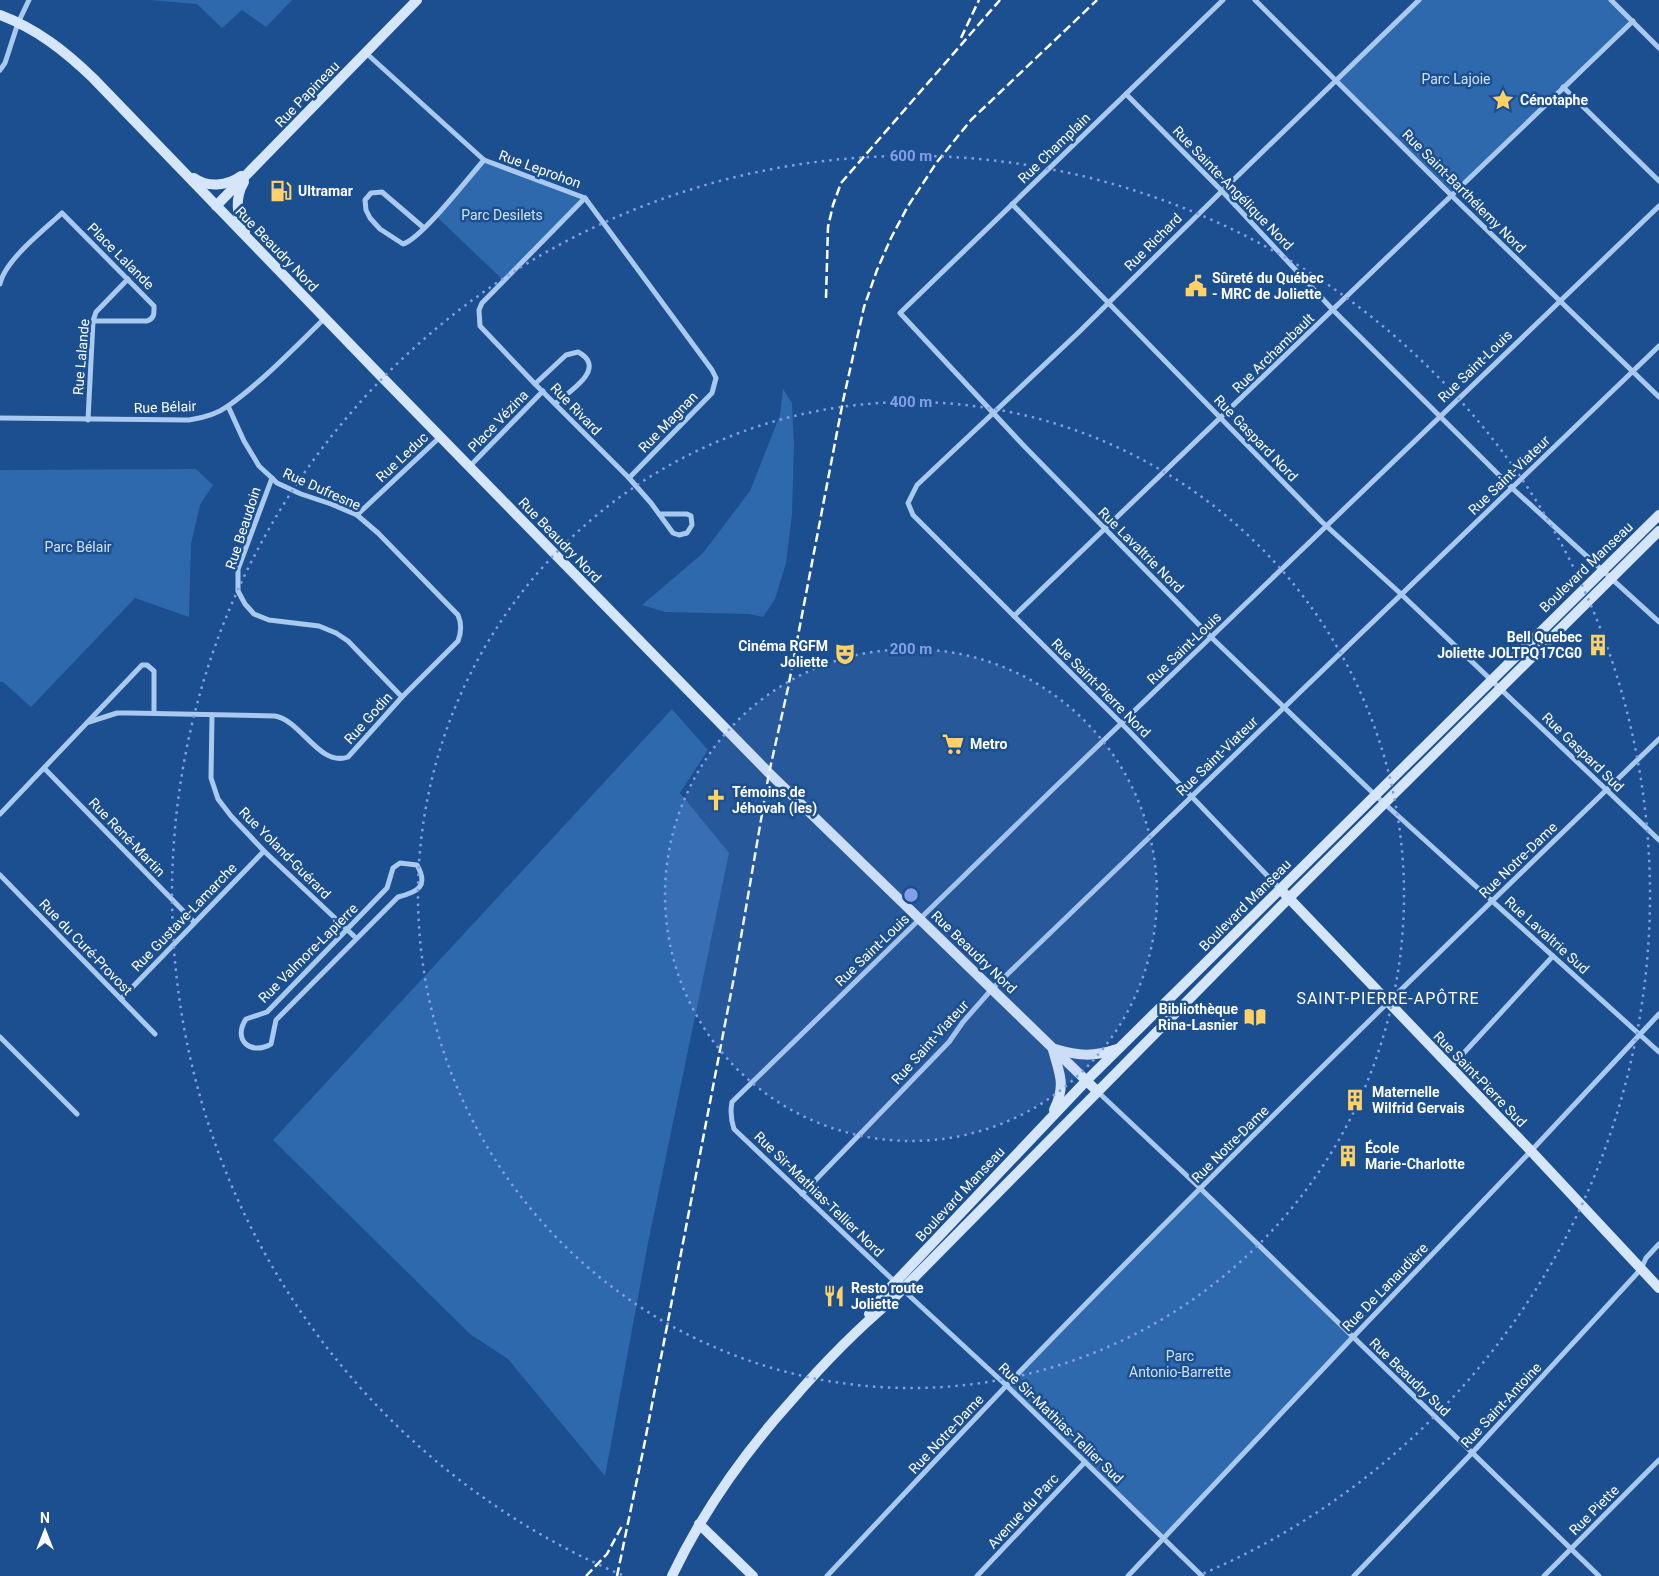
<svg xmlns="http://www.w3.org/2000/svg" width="1659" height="1576" font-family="Roboto,sans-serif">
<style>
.green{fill:#2e69ad}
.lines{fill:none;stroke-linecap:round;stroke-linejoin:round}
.street{stroke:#a9c9ee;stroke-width:5}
.secondary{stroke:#d6e6fa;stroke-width:10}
.rail{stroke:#fff;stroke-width:2.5;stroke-dasharray:9 4;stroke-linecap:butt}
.ring{fill:none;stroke:#839eea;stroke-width:2.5;stroke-dasharray:2.5 5}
.labels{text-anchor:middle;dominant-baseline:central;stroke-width:5;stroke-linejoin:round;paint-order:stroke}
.park-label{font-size:14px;fill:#cfe3fa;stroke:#1b4f8f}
.street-label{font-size:14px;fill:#fff;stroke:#1b4f8f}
.poi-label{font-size:14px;font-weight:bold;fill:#fff;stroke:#1b4f8f;text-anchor:start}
.quarter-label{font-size:16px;letter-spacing:1px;fill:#fff;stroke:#1b4f8f}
.centre{fill:#839eea;stroke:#1b4f8f;stroke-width:2.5}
.ring-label{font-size:15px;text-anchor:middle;font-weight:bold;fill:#839eea;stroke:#1b4f8f;stroke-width:5;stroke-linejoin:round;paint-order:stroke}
</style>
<rect width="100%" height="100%" fill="#1b4f8f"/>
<g class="green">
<path d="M150,0h142l-26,27 -24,-17 -20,18 -25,-24z"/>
<path d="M1419,0h192l22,21 -67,69 -115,105 -115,-115z"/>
<path d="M484,160l101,38 -81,83 -68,-65z"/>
<path d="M783,389l9,14 2,42 -2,69 -6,49 -11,36 -12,18 -14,-3 -84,-2 -23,-7 61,-52 47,-62 30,-76z"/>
<path d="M196,469l17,16 -13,20 -9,39 -2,73 -54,-19 -104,109 -28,-25h-3v-212z"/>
<path d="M672,709l36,41 -28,43 49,60 -81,390 -43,233 -97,-117 -38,-25 -197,-194z"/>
<path d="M1201,1189l152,148 -189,202 -157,-153z"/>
</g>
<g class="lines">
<g class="street">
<path d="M1223,0l-323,313 125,134 186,190 164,158 284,257"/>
<path d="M1255,0l196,195 208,202"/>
<path d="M1611,0l48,48"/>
<path d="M366,53l118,107 101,38 127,172 4,8 -4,15 -83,85"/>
<path d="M0,70l5,-7 13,-40 11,-23"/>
<path d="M1563,87l96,94"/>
<path d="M1126,94l96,97 111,119 179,178 147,134"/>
<path d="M585,198l-103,105 -3,7 1,16 55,58 94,94 22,25 22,30 6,2 8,-2 5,-8 -1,-9 -4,-2h-28"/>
<path d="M1012,204l310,318 79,72 258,246"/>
<path d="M424,228l-42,-36 -11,1 -6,7 1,10 4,8 10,11 23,15c18,-5 66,-67 81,-84"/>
<path d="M0,284c5,-24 44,-54 62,-71l92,93c0,7 1,12 -7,15h-54"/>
<path d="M535,384l31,-29 12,-3c30,16 -8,39 -22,51"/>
<path d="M0,418l189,2c14,-2 28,-6 39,-14 34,-24 67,-59 97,-88"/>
<path d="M88,420l5,-99 3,-9 32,-33"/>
<path d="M470,466l73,-75"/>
<path d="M272,478l-34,91v22l7,13 9,10 15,6 50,6 17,7 12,8 54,56"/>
<path d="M357,515l83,-78"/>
<path d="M1014,616l619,-595"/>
<path d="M212,715l-1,63 7,21 13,17 33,35 92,87"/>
<path d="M89,722l28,-9h13l145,3c27,5 44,51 73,41l54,-60 56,-56c3,-8 4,-17 0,-26l-80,-82 -21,-18 -26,-11 -30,-10 -24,-11 -5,-5 -13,-12 -15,-25 -16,-35"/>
<path d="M44,768l150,154"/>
<path d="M0,814l142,-149h5l7,6v42"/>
<path d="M400,863l17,2c12,21 1,27 -19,32l-122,123 -5,24c-20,12 -39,-4 -25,-25l21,-7 120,-124 6,-20z"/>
<path d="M0,875l155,159"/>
<path d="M1280,889l-151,-158 -216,-216 -5,-12 9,-18 162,-153 143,-141 197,-191"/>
<path d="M121,999l143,-148"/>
<path d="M0,1037l77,77"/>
<path d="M1450,1068l103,-112"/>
<path d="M1098,1092l103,97 398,387"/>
<path d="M802,1194l147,-152 14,-20 29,-33 667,-643"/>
<path d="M895,1282l-161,-153c-3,-9 -4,-17 -2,-27l319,-311 608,-585"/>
<path d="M901,1288l106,98 195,190"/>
<path d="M827,1576c59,-63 119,-127 179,-190 213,-221 433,-434 653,-647"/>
<path d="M977,1576l108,-114"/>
<path d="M1128,1576l225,-239 178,-186 128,-137"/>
<path d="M1354,1576l118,-123 169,-184 5,-11 13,-14"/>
<path d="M1544,1576l115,-116"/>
</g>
<g class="secondary">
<path d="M0,15c37,14 65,36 93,63l283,293 393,402 328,318"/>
<path d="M194,178c14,10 33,8 47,-2"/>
<path d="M244,182c-9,15 -8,34 1,50"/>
<path d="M216,206l201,-206"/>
<path d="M1284,893l247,258 128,137"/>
<path d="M1055,1049c24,7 38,8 62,0"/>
<path d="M1053,1050c7,25 13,35 1,60"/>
<path d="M869,1314l18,-23 199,-210 573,-566"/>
<path d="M699,1524l54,52"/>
<path d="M672,1576c31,-65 72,-123 120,-176 31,-36 63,-69 100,-100l397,-402 370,-367"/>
</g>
<g class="rail">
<path d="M961,38l18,-38"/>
<path d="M826,298l2,-71 5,-22 8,-22 159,-183"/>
<path d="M586,1576l21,-22 16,-30"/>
<path d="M617,1576l27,-130 91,-474 34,-199 19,-85 55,-287 21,-94 13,-37 14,-32 17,-32 29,-44 34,-42 126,-120"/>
</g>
</g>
<circle cx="911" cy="895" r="246" fill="#839eea" fill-opacity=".12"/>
<g class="ring">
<circle cx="911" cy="895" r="246"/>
<circle cx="911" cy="895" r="493"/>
<path d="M622 1575A739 739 0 1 1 1200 1575"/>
</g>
<defs>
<g id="sight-bare" transform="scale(1.725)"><path d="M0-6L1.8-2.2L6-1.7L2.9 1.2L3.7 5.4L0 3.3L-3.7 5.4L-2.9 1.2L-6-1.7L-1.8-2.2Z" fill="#ffd166" stroke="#1b4f8f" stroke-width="2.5" paint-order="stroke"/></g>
<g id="fuel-bare" transform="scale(1.725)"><path d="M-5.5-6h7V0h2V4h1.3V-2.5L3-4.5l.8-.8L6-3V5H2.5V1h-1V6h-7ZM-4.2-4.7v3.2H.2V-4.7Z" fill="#ffd166" stroke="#1b4f8f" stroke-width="2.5" paint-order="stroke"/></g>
<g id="civic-bare" transform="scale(1.725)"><path d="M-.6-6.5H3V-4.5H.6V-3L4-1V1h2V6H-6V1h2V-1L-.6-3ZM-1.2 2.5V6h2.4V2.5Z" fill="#ffd166" stroke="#1b4f8f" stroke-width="2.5" paint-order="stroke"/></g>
<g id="building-bare" transform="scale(1.725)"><path d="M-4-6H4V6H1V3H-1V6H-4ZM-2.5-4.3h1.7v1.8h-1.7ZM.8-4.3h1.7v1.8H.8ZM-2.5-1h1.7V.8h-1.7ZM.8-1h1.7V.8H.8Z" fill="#ffd166" stroke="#1b4f8f" stroke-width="2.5" paint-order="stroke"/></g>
<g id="theatre-bare" transform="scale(1.725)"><path d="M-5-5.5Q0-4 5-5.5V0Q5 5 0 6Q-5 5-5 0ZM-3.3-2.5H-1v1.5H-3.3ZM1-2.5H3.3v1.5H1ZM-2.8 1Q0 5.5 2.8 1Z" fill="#ffd166" stroke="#1b4f8f" stroke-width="2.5" paint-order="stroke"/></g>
<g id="supermarket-bare" transform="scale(1.725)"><path d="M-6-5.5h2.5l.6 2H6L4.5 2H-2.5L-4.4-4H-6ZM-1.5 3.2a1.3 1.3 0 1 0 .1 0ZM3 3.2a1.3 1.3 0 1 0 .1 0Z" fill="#ffd166" stroke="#1b4f8f" stroke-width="2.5" paint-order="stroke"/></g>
<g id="church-bare" transform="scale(1.725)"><path d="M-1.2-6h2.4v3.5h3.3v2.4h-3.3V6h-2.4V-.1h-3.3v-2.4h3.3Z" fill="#ffd166" stroke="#1b4f8f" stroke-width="2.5" paint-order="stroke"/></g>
<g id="library-bare" transform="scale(1.725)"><path d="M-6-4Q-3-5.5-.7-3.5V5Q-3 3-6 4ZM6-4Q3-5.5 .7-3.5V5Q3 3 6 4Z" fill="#ffd166" stroke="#1b4f8f" stroke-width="2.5" paint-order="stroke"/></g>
<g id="restaurant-bare" transform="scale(1.725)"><path d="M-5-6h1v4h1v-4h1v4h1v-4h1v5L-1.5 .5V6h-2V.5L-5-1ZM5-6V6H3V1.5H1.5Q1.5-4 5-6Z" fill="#ffd166" stroke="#1b4f8f" stroke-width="2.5" paint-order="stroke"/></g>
</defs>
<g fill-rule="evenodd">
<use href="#sight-bare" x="1503" y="100"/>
<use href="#fuel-bare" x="281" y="191"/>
<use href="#civic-bare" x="1196" y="286"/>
<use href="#building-bare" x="1598" y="645"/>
<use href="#theatre-bare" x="845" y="654"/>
<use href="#supermarket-bare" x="953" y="744"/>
<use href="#church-bare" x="716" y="800"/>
<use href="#library-bare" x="1255" y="1017"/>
<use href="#building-bare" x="1355" y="1100"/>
<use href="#building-bare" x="1348" y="1156"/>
<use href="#restaurant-bare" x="834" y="1296"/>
</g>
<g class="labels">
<g class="park-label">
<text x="1456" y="79">Parc Lajoie</text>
<text x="502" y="215">Parc Desilets</text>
<text x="78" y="547">Parc Bélair</text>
<text x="1180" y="1356">Parc<tspan x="1180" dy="16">Antonio-Barrette</tspan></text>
</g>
<g class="street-label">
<text transform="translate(307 94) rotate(-46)">Rue Papineau</text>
<text transform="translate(1054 148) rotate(-44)">Rue Champlain</text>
<text transform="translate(540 169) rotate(20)">Rue Leprohon</text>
<text transform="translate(1233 188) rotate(46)">Rue Sainte-Angélique Nord</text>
<text transform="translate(1464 191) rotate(45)">Rue Saint-Barthélemy Nord</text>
<text transform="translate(1153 242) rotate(-45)">Rue Richard</text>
<text transform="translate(277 249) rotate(46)">Rue Beaudry Nord</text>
<text transform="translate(121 256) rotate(45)">Place Lalande</text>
<text transform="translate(1273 353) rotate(-44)">Rue Archambault</text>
<text transform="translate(81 357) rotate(-85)">Rue Lalande</text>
<text transform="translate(1475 366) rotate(-44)">Rue Saint-Louis</text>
<text transform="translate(165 407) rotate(-2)">Rue Bélair</text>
<text transform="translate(576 409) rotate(46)">Rue Rivard</text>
<text transform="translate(498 421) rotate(-46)">Place Vézina</text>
<text transform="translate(668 422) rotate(-46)">Rue Magnan</text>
<text transform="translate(1256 438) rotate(46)">Rue Gaspard Nord</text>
<text transform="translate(402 457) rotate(-43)">Rue Leduc</text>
<text transform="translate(1509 475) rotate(-44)">Rue Saint-Viateur</text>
<text transform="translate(322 489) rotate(24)">Rue Dufresne</text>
<text transform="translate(243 528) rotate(-72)">Rue Beaudoin</text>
<text transform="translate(560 540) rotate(46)">Rue Beaudry Nord</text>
<text transform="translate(1141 550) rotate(45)">Rue Lavaltrie Nord</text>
<text transform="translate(1586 567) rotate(-44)">Boulevard Manseau</text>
<text transform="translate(1184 648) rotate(-44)">Rue Saint-Louis</text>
<text transform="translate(1101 688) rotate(45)">Rue Saint-Pierre Nord</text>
<text transform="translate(368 718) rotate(-48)">Rue Godin</text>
<text transform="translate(1583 752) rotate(44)">Rue Gaspard Sud</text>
<text transform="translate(1217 756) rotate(-44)">Rue Saint-Viateur</text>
<text transform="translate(127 837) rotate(46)">Rue René-Martin</text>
<text transform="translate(285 853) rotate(45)">Rue Yoland-Guérard</text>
<text transform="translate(1518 860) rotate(-44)">Rue Notre-Dame</text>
<text transform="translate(1245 905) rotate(-45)">Boulevard Manseau</text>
<text transform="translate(184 917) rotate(-46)">Rue Gustave-Lamarche</text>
<text transform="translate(1547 935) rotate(42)">Rue Lavaltrie Sud</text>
<text transform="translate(86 947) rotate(46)">Rue du Curé-Provost</text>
<text transform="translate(872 950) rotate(-44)">Rue Saint-Louis</text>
<text transform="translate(974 952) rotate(44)">Rue Beaudry Nord</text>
<text transform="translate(308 953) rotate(-45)">Rue Valmore-Lapierre</text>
<text transform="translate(930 1042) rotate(-48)">Rue Saint-Viateur</text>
<text transform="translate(1480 1079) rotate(46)">Rue Saint-Pierre Sud</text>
<text transform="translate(1230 1144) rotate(-45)">Rue Notre-Dame</text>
<text transform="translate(819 1194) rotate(44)">Rue Sir-Mathias-Tellier Nord</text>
<text transform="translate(960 1194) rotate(-47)">Boulevard Manseau</text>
<text transform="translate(1385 1287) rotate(-46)">Rue De Lanaudière</text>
<text transform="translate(1410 1377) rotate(44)">Rue Beaudry Sud</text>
<text transform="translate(1501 1405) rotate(-47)">Rue Saint-Antoine</text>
<text transform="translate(1061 1423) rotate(44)">Rue Sir-Mathias-Tellier Sud</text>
<text transform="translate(946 1434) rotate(-47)">Rue Notre-Dame</text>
<text transform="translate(1594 1510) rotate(-45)">Rue Piette</text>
<text transform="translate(1023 1511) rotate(-47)">Avenue du Parc</text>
</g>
<g class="poi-label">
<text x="1520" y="100">Cénotaphe</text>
<text x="298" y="191">Ultramar</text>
<text x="1212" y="278">Sûreté du Québec<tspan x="1212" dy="16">- MRC de Joliette</tspan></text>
<text x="1582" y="637" text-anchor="end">Bell Quebec<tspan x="1582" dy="16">Joliette JOLTPQ17CG0</tspan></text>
<text x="828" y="646" text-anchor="end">Cinéma RGFM<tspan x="828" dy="16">Joliette</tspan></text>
<text x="970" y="744">Metro</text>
<text x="732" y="792">Témoins de<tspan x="732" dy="16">Jéhovah (les)</tspan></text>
<text x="1238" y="1009" text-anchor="end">Bibliothèque<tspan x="1238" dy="16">Rina-Lasnier</tspan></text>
<text x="1372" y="1092">Maternelle<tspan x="1372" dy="16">Wilfrid Gervais</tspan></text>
<text x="1365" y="1148">École<tspan x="1365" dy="16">Marie-Charlotte</tspan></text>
<text x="851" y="1288">Resto route<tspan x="851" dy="16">Joliette</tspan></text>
</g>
<g class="quarter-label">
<text x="1388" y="998">SAINT-PIERRE-APÔTRE</text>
</g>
</g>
<circle cx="911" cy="895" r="8" class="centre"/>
<g class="ring-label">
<text x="911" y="161">600 m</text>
<text x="911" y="407">400 m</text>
<text x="911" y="654">200 m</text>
</g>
<g transform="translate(45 1531)" stroke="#1b4f8f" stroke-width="4" paint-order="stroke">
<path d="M0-4L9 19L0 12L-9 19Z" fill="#ffffff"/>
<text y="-8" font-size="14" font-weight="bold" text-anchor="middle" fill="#ffffff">N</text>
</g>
</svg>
